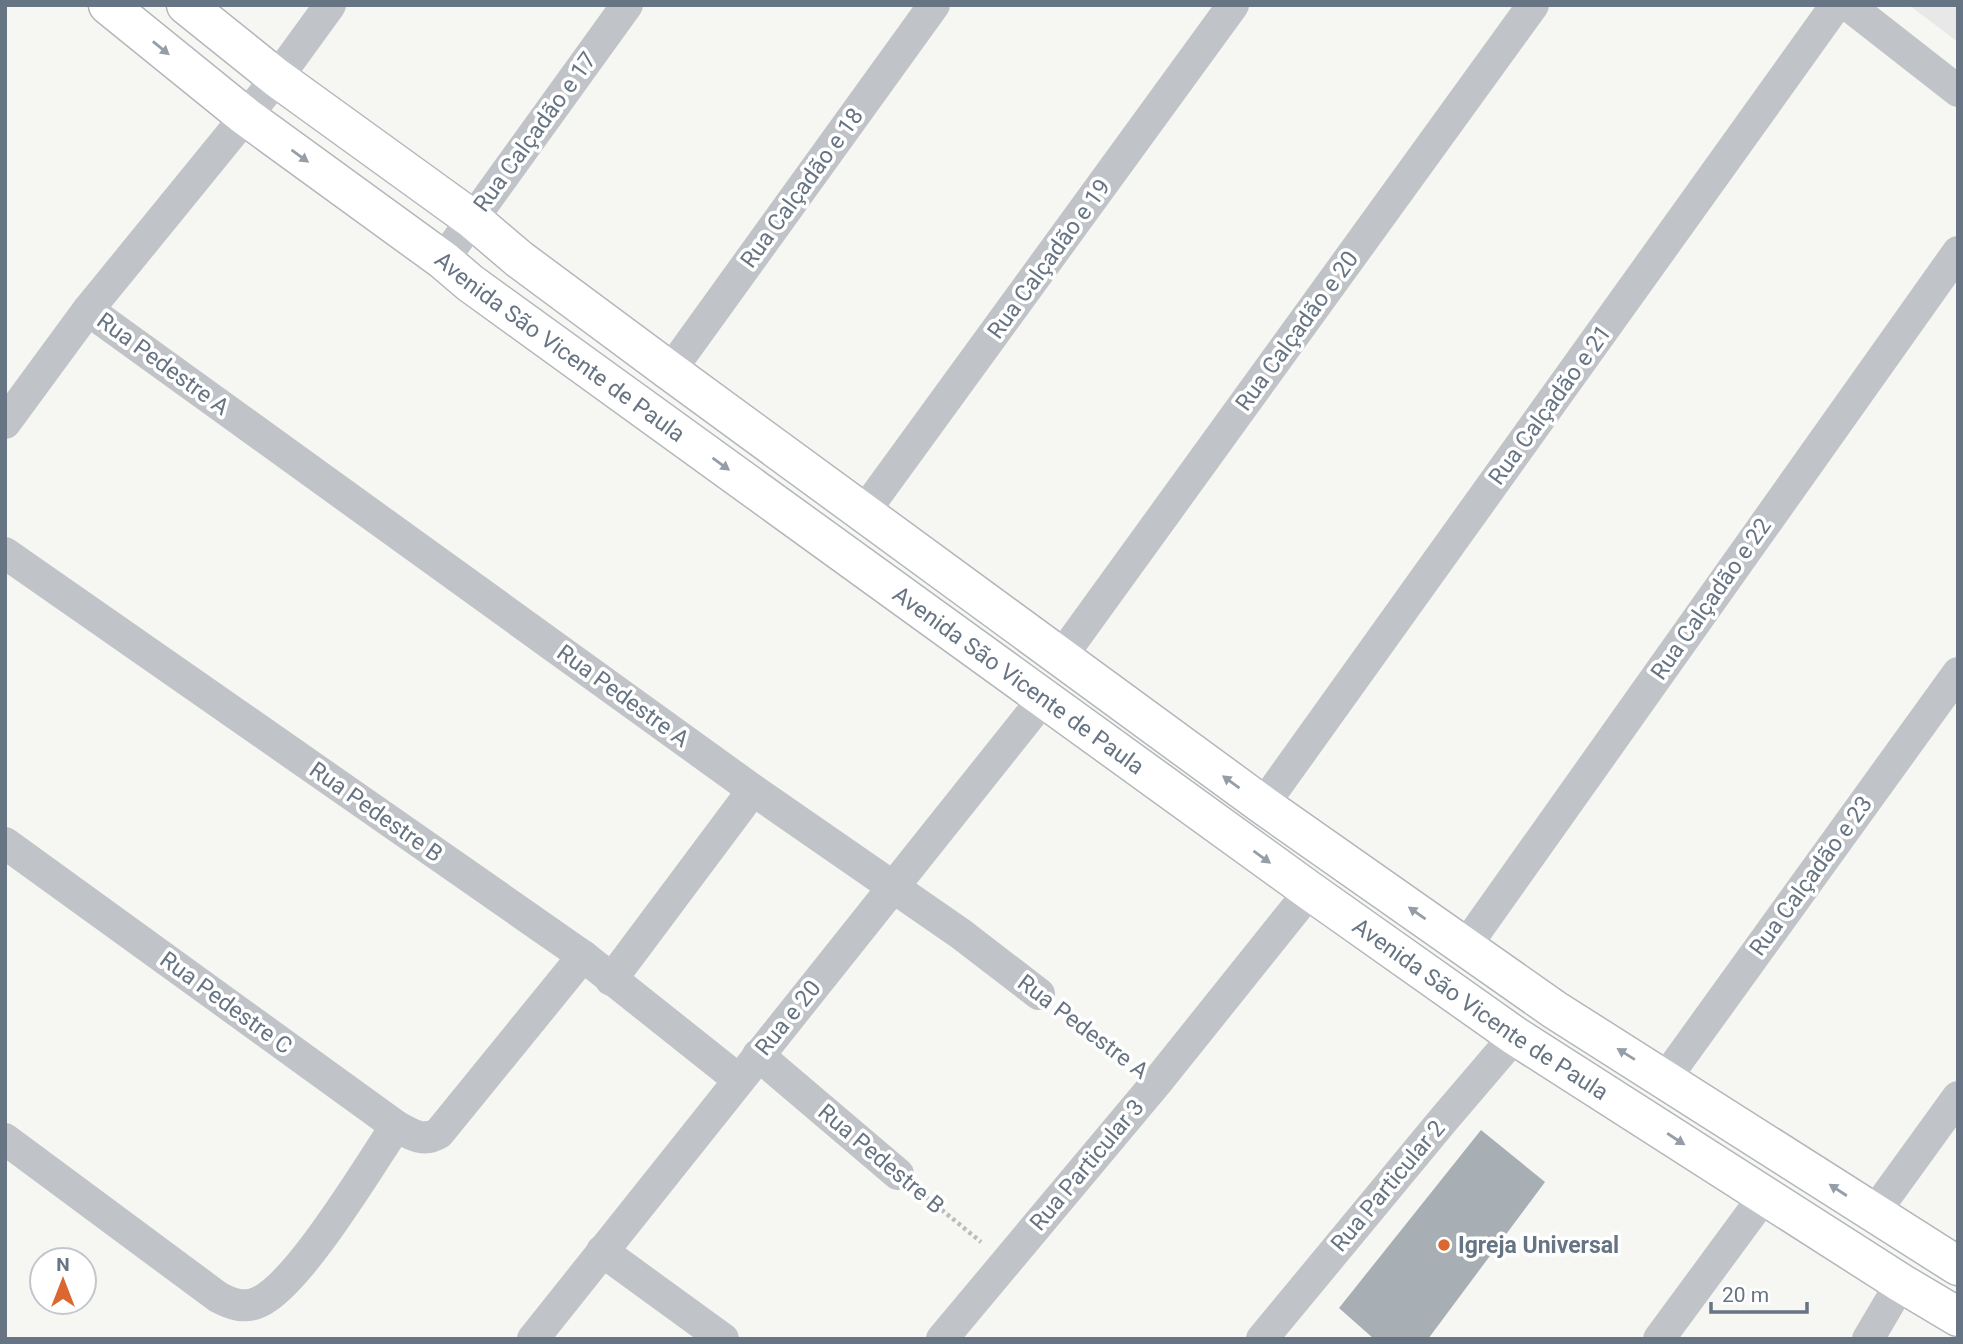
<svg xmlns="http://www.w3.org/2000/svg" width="1963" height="1344" font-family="Roboto,sans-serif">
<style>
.built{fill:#e7e8e7}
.building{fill:#a7aeb4}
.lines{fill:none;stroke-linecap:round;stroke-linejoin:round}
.primary-casing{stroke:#b3b7bb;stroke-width:41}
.path{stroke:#babcbf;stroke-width:4.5;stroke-dasharray:3.5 3.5;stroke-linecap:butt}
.minor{stroke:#c0c3c7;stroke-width:32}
.primary{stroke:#fff;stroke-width:38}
.oneway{fill:#959ea8}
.poi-dot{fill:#da6830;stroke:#fff;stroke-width:2.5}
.labels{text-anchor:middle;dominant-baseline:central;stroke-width:7;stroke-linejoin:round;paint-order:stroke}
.street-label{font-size:23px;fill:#677483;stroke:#fff}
.poi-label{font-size:23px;font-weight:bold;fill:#677483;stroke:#fff;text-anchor:start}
</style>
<rect width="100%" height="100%" fill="#f6f6f3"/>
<path class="built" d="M1909,5h49v37z"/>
<path class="building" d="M1481,1130l64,52 -117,157h-54l-35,-31z"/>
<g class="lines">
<g class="primary-casing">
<g id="primary">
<path id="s1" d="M108,5l137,111 198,144 27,23 840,608 205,145 386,247 57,34"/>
<path d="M186,5l91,73 195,141 47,40 151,112 593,434 292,205 403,256"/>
</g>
</g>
<g class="path">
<path d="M1062,1011l69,52"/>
<path d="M920,1192l61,50"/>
</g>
<g class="minor">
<path d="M1848,5l110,86"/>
<path d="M443,260l184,-255"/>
<path d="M88,310l665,480 208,144 78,60"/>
<path d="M670,371l264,-366"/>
<path d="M5,423l83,-113 189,-232 53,-73"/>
<path d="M864,512l369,-507"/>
<path d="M5,553l578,403 156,124"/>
<path d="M1061,657l472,-652"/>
<path d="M1263,805l573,-800"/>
<path d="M5,843l391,283c15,8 27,17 43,7l144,-177"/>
<path d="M1465,947l493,-695"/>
<path d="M611,980l142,-190"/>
<path d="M758,1055l140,119"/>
<path d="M1665,1079l293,-406"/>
<path d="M5,1139l213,158c13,7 26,12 41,5 40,-18 110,-136 137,-176"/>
<path d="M1874,1213l84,-116"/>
<path d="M602,1251l121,88"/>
<path d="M533,1339l511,-641"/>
<path d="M942,1339l215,-257 153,-191"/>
<path d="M1262,1339l182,-220 71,-83"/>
<path d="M1659,1339l106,-144"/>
<path d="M1868,1339l33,-56"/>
</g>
<use href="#primary" class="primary"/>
</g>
<defs><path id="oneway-solid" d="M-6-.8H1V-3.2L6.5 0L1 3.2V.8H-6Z" transform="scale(1.75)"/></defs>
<g class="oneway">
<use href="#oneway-solid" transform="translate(161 48) rotate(39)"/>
<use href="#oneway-solid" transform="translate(300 156) rotate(36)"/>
<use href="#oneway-solid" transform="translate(721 464) rotate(36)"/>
<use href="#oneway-solid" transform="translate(1231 782) rotate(-144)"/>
<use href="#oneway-solid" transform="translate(1262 857) rotate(36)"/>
<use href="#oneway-solid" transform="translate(1417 913) rotate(-145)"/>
<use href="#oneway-solid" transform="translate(1626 1054) rotate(-148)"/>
<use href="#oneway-solid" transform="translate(1676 1139) rotate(33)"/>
<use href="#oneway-solid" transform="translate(1838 1190) rotate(-147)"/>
</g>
<circle class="poi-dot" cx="1444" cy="1245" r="7"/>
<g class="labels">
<g class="street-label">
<text transform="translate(535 132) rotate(-54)">Rua Calçadão e 17</text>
<text transform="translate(802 188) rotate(-54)">Rua Calçadão e 18</text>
<text transform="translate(1049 259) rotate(-54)">Rua Calçadão e 19</text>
<text transform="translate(1297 331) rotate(-54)">Rua Calçadão e 20</text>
<text stroke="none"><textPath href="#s1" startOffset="567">Avenida São Vicente de Paula</textPath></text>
<text transform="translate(163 364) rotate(36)">Rua Pedestre A</text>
<text transform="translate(1550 405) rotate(-54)">Rua Calçadão e 21</text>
<text transform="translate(1711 599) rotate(-55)">Rua Calçadão e 22</text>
<text stroke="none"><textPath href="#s1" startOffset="1134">Avenida São Vicente de Paula</textPath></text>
<text transform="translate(623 696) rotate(36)">Rua Pedestre A</text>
<text transform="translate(376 812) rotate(35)">Rua Pedestre B</text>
<text transform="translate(1811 876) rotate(-54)">Rua Calçadão e 23</text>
<text transform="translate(226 1003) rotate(36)">Rua Pedestre C</text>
<text stroke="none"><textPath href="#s1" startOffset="1701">Avenida São Vicente de Paula</textPath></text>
<text transform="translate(788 1018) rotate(-51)">Rua e 20</text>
<text transform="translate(1083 1027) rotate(37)">Rua Pedestre A</text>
<text transform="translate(881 1159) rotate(40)">Rua Pedestre B</text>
<text transform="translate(1087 1165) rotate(-50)">Rua Particular 3</text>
<text transform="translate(1388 1186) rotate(-50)">Rua Particular 2</text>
</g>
<g class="poi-label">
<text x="1458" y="1245">Igreja Universal</text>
</g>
</g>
<rect width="1963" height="1344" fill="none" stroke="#677483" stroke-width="14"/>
<g transform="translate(63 1281)"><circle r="33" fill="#ffffff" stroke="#c2c7cd" stroke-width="2"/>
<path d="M0-5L12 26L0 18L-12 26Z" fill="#da6830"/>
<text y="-10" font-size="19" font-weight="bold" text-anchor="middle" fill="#677483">N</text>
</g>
<path d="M1711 1302v10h96v-10" fill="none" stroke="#677483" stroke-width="3.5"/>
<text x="1722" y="1302" font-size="21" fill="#677483" stroke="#ffffff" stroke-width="5" paint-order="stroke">20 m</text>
</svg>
